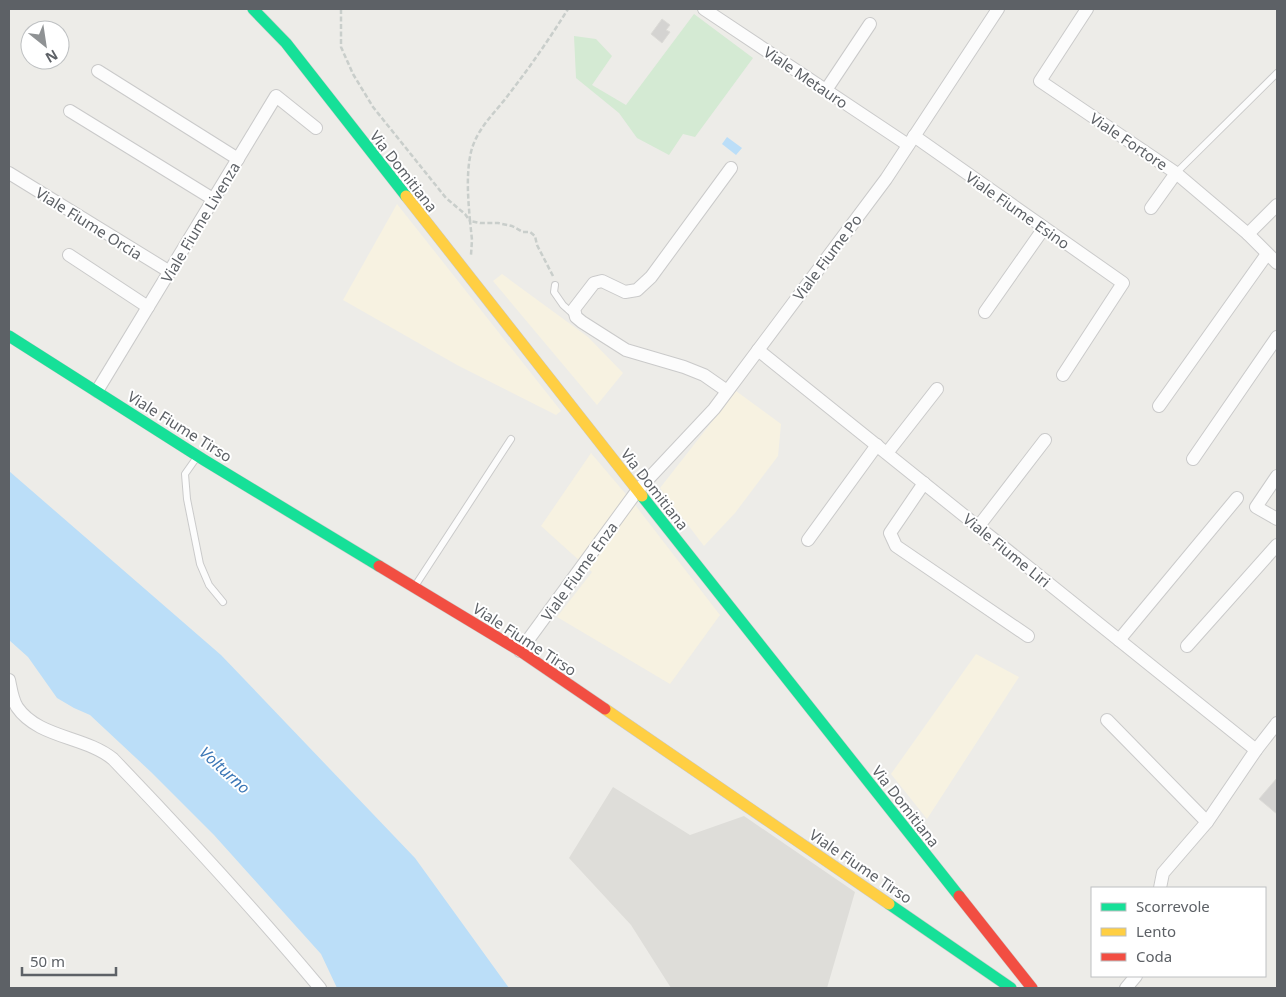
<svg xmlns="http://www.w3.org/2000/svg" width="1286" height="997" font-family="'Noto Sans',sans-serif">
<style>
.commercial{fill:#f7f2e1}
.industrial{fill:#deddd9}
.green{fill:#d4ead3}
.water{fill:#bbdef8}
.building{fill:#d4d3d1;stroke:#dcdbd7}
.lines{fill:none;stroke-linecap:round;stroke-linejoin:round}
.lane-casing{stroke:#cacaca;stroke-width:8}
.street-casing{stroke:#cacaca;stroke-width:14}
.fast-casing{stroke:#c9c9c8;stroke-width:12}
.slow-casing{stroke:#c9c9c8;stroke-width:12}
.jam-casing{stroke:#c9c9c8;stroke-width:12}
.path{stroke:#c9cecb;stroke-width:2.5;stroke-dasharray:5 2.5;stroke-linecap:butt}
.lane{stroke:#fcfcfc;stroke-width:6}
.street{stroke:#fcfcfc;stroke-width:12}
.fast{stroke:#16e098;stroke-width:11}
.slow{stroke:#ffcf43;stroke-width:11}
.jam{stroke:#f24e42;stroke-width:11}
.labels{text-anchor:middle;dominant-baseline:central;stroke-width:4;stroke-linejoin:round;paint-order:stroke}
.street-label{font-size:15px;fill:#5d6166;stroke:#fff}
.water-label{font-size:16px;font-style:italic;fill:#3d78b7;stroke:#fff}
</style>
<rect width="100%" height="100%" fill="#edece8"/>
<g class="commercial">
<path d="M397,204l164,207 -5,4 -99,-50 -114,-65z"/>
<path d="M502,274l86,63 35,36 -26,32 -104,-124z"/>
<path d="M736,391l45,33 -3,32 -43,57 -31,33 -44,-58z"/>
<path d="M591,453l45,53 84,109 -50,69 -113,-67 35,-45 -51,-46z"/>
<path d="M976,654l43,23 -92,142 -36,-45z"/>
</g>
<path class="industrial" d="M613,787l77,48 54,-19 111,76 -28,96h-156l-40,-63 -62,-67z"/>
<path class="green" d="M694,14l59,44 -58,79 -12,-3 -14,21 -32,-17 -18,-25 -43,-35 -2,-42 22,3 16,17 -20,29 34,20z"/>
<g class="water">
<path d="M727,137l15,11 -6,7 -14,-11z"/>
<path d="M9,471l212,184 194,203 94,130h-172l-16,-34 -107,-119 -63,-63 -61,-57 -16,-7 -17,-10 -29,-41 -19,-17z"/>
</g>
<g class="building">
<path d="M662,19l8,6 -4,5 4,2 -8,11 -11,-9z"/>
<path d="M1277,778v36l-18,-15z"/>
</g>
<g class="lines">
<g class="lane-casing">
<g id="lane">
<path d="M1176,173l101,-100"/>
<path d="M555,285l-1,7 9,13 10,9"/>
<path d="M197,457l-12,17 2,25 13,65 9,21 14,17"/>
<path d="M415,586l96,-147"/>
</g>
</g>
<g class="street-casing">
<g id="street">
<path d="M704,9l204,136"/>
<path d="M1087,9l-47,72 136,92 72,61 29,29"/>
<path d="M98,71l140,88"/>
<path d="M826,90l44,-66"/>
<path d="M70,111l143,88"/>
<path d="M914,136l209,147 -60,92"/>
<path d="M9,173l161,99"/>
<path d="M1151,208l25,-35"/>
<path d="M1248,234l29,-29"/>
<path d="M69,255l79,52"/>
<path d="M985,312l59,-84"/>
<path d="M758,350l498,400"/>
<path d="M97,391l179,-295 40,32"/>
<path d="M727,391l-23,-16 -20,-8 -58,-17 -44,-28 -6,-5 -2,-8 20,-26 8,-2 23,11 12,-2 14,-13 80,-109"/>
<path d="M1159,406l108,-152"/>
<path d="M887,453l50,-64"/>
<path d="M1193,459l84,-122"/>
<path d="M1277,476l-21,31 21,12"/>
<path d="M924,483l-34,50 6,13 132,90"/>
<path d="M978,527l67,-87"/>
<path d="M808,540l69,-95"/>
<path d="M1119,640l118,-142"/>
<path d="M1187,646l90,-101"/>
<path d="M520,651l117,-160 77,-82 172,-230 112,-170"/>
<path d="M9,680c2,9 3,19 8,27 21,31 68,29 96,52 72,75 140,149 207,229"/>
<path d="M1107,720l100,102"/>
<path d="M1160,888l3,-15 44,-51 49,-72 21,-27"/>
<path d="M1126,988l10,-12"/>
</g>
</g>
<g class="fast-casing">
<g id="fast">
<path d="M253,9l33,34 120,153"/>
<path d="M9,336l195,124 175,106"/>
<path d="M642,496l317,400"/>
<path d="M889,904l122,84"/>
</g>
</g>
<g class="slow-casing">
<g id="slow">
<path d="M406,196l236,300"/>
<path d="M605,709l284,195"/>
</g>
</g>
<g class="jam-casing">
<g id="jam">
<path d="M379,566l141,85 85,58"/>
<path d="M959,896l73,92"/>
</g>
</g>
<g class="path">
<path d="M341,9v38l12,27 20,33 73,91 19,16 5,7 2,19 -1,15"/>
<path d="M553,276l-16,-31 -2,-9 -5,-4h-7l-11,-6 -14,-3h-18l-10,-2c-2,-23 -4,-47 1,-69 6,-24 24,-39 38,-58 21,-27 41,-56 59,-85"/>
</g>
<use href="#lane" class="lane"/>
<use href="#street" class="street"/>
<use href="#fast" class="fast"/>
<use href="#slow" class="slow"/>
<use href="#jam" class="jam"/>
</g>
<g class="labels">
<g class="street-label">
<text transform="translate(806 77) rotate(34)">Viale Metauro</text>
<text transform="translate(1129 141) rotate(34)">Viale Fortore</text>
<text transform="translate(404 171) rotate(52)">Via Domitiana</text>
<text transform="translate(1018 210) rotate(35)">Viale Fiume Esino</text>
<text transform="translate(200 222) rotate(-59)">Viale Fiume Livenza</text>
<text transform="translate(89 223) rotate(32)">Viale Fiume Orcia</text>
<text transform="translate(827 257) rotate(-53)">Viale Fiume Po</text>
<text transform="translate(180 426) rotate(32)">Viale Fiume Tirso</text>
<text transform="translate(655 489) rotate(52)">Via Domitiana</text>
<text transform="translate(1007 550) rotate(39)">Viale Fiume Liri</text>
<text transform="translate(579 571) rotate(-54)">Viale Fiume Enza</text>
<text transform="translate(525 639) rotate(33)">Viale Fiume Tirso</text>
<text transform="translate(906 806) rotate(52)">Via Domitiana</text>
<text transform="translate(861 866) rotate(34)">Viale Fiume Tirso</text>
</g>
<g class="water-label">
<text transform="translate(225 770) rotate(42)">Volturno</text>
</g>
</g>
<rect width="1286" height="997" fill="none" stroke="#5d6166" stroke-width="20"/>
<rect x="1091" y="887" width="175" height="90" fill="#ffffff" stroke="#bec0c2"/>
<rect x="1101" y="903" width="25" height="8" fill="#16e098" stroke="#bec0c2"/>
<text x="1136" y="912" font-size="15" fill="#5d6166">Scorrevole</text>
<rect x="1101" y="928" width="25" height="8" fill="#ffcf43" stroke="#bec0c2"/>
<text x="1136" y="937" font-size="15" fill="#5d6166">Lento</text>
<rect x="1101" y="953" width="25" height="8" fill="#f24e42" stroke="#bec0c2"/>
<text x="1136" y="962" font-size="15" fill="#5d6166">Coda</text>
<g transform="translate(45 45) rotate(150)"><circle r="24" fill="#ffffff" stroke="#bec0c2"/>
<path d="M0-4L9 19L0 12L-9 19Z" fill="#8f9294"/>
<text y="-8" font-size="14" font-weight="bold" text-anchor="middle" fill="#5d6166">N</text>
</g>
<path d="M22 967v8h94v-8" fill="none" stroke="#5d6166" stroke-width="2.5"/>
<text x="30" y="967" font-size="15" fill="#5d6166" stroke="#ffffff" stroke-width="4" paint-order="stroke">50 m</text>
</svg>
